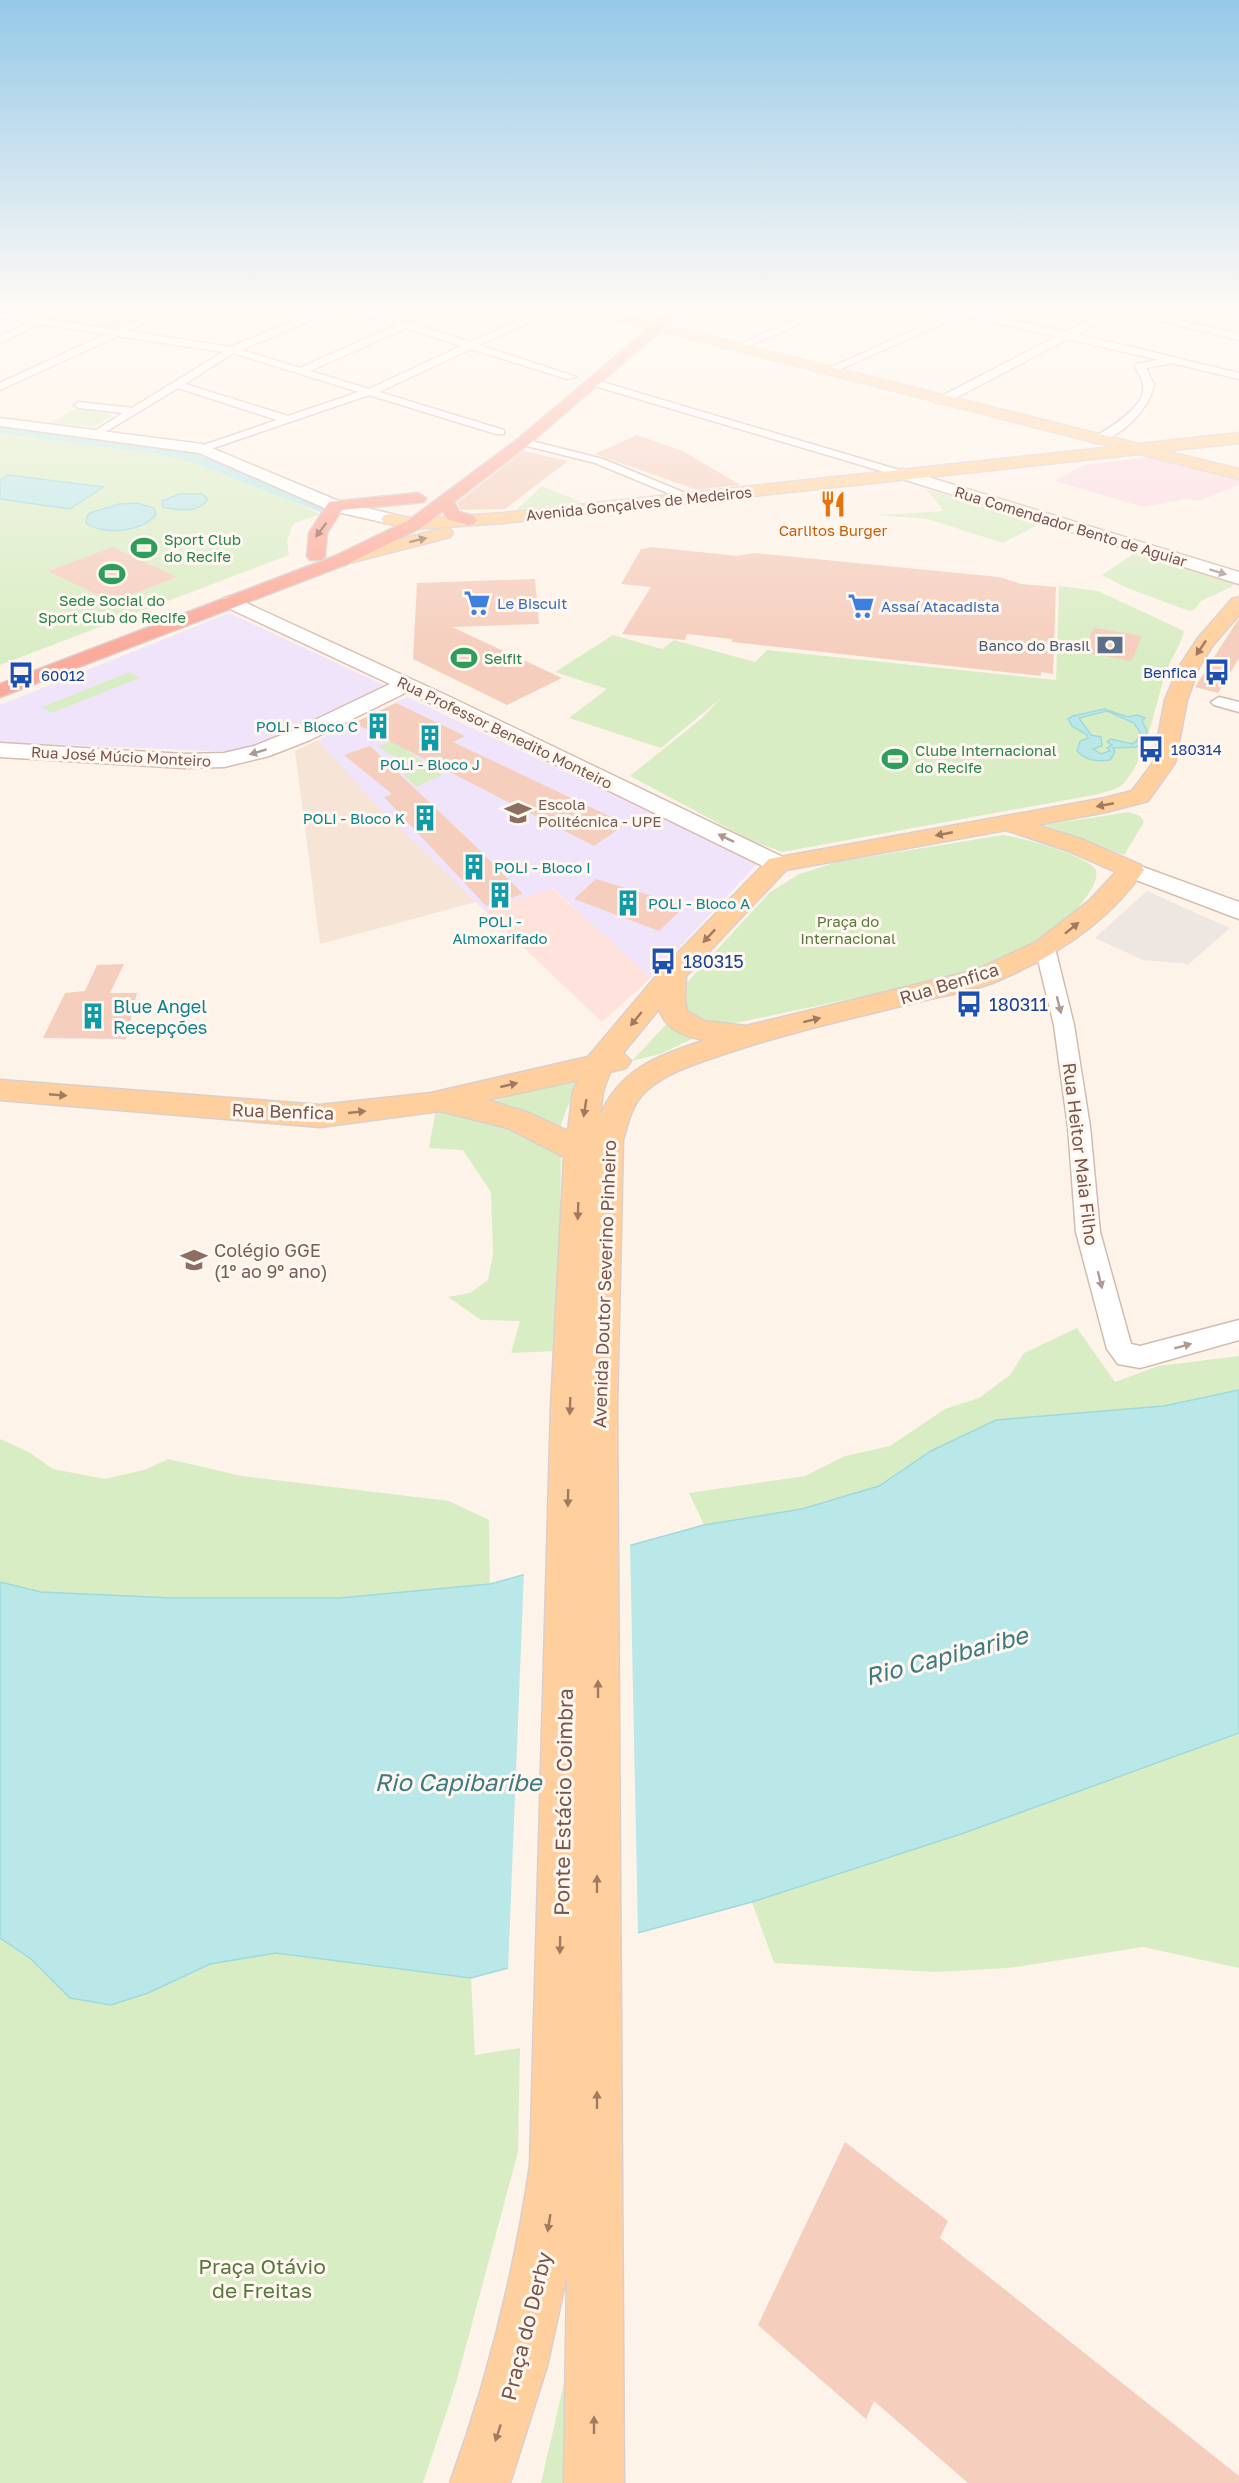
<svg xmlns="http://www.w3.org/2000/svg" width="1239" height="2483" font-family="'Golos Text',sans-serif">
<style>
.residential{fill:#f6e4d6}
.commercial{fill:#fee2db}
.industrial{fill:#eee6e1}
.education{fill:#f0e4fa}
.medical{fill:#fcdae2}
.green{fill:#d9edc5}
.water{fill:#bae8e9;stroke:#a0d9dc;stroke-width:1.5;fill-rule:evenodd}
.pier{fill:#fef3e8}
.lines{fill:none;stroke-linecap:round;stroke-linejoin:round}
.canal{fill:#bae8e9;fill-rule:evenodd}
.building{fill:#f5cebe}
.street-casing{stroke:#d4bbaf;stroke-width:3}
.secondary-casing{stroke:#d9bcaf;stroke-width:3}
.primary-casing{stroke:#dacfcc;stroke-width:3}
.highway-casing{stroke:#dacfcc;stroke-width:3}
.street{fill:#fff;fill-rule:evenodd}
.secondary{fill:#fff;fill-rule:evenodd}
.primary{fill:#ffd09e;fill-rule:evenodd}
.highway{fill:#fbaa9b;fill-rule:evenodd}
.oneway{fill:#946659}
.oneway2{fill:#a27a62}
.oneway3{fill:#af9992}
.labels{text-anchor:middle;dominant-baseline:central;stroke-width:6;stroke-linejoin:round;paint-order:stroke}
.far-street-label{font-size:15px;fill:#7a5549;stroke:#fff7f0}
.far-food-label{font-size:15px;fill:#c56008;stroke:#fff7f0}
.far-leisure-label{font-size:15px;fill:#27864d;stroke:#fff7f0;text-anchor:start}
.far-shop-label{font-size:15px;fill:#366cbe;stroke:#fff7f0;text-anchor:start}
.far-service-label{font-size:15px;fill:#4e5e75;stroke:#fff7f0;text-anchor:end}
.far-transit-label{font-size:15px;fill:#164399;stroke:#fff7f0;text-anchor:start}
.far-culture-label{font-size:15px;fill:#0d838f;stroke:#fff7f0;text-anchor:end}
.far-education-label{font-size:15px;fill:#785e54;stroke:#fff7f0;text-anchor:start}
.far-park-label{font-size:15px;fill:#567a3d;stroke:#fff7f0}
.transit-label{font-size:18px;fill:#164399;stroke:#fff7f0;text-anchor:start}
.street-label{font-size:18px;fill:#7a5549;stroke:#fff7f0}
.culture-label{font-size:18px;fill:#0d838f;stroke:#fff7f0;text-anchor:start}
.education-label{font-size:18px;fill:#785e54;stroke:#fff7f0;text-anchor:start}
.near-street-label{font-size:21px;fill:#7a5549;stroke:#fff7f0}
.near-park-label{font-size:21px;fill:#567a3d;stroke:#fff7f0}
.near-water-label{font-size:24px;font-style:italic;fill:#3c7c80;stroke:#fff7f0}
</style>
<rect width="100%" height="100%" fill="#fef3e8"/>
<path class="residential" d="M318,740l158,162 -156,42 -25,-193z"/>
<path class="commercial" d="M552,888l99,90 -49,44 -118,-112z"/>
<path class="industrial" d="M1147,891l83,37 -41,36 -46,-4 -48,-22z"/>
<g class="education">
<path d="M229,613l157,73 -128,62 -22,4 -236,-10v-37z"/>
<path d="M407,697l351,166 -107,115 -98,-90 -69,22 -108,-105 -58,-65z"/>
</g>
<path class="medical" d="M1151,457l88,21v7l-40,16 -13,-2 -43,8 -88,-26 29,-16z"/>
<g class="green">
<path d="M74,305h92l-1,4c-29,15 -39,20 -72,18l2,-4 -42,-5 3,-3 19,-5z"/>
<path d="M75,409l35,5 3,2 -20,11 -42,-4z"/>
<path d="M0,432c60,7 122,11 181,26 48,12 94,36 139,56l-27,10 -6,17 2,14 -289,110z"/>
<path d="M542,486l39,16 -65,8z"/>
<path d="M926,489l115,34 -38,20 -75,-24 -51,-4 67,-4z"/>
<path d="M1138,551l92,28 4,5 -3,3 -30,14 -6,8 -6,2 -64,-24 -23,-12z"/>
<path d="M1059,586l39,5 86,40c-3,13 -10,22 -15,34 -16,39 -18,86 -45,118 -5,7 -18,8 -25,11l-317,58 -32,-12 -120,-64 72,-58 18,-19 -59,49 -92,-30 38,-29 -52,-17 58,-37 49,14 12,-9 81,22 12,-12 289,30z"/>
<path d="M130,672l10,6 -89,35 -9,-6z"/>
<path d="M393,741l49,34 -26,12 -13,-13 8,-5 -33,-23z"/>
<path d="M1129,812l11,4 4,6 -20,33 -79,-30z"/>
<path d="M1003,835c21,3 82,19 93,35 2,10 -4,18 -9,26 -31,44 -85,66 -134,81l-227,48 -32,-4 -17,-23 3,-8 89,-97 30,-19 38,-12z"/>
<path d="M672,1018l29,17 -41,19 -28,7z"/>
<path d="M582,1071l-2,13 -14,26 -6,18 -72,-26 51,-13z"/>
<path d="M436,1109l46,4 79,32 -3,206 -47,2 9,-32 -39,-1 -33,-23 22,-4 18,-13 5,-25 -2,-63 -28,-42 -34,-2z"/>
<path d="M1077,1328l38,54 43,-16 81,-10v34l-75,16 -168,14 -65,31 -52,35 -77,23 -98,16 -15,-32 116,-17 40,-20 45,-10 55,-37 34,-11 31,-23 14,-22z"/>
<path d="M0,1439l29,13 24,17 52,10 42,-10 21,-10 74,17 207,25 40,19 1,64 -151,14h-166l-132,-6 -41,-10z"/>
<path d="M1239,1733v235l-96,-21 -134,21 -74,4 -161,-9 -22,-61 212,-69z"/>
<path d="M0,1938l31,21 39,39 41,7 37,-12 62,-29 66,-11 195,25 4,77 45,-7 -2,104 -62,231 -33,100h-423z"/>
<path d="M581,2309l-2,174h-38z"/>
</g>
<g class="water">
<path d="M8,475l95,12 -33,22 -70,-10v-19z"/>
<path d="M179,494h23l6,5c-8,15 -32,11 -45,8l-1,-6z"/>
<path d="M119,504l17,-1 18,5 2,6c-13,18 -53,22 -70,9l1,-7 3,-3z"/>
<path d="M1104,709l24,8 9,-2 8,3 -3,3 5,10 -3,12 -8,4 -23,1 2,4 -5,8c-13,2 -25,0 -33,-9l3,-10 8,-3 -1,-3 -15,-9 -4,-7 5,-3zM1107,711l27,12 6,9 -3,9 -5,3 -21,-5 -4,3 5,3 -5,3 3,3 -9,3 -8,-5 9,-3 -1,-9 -10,-2 -12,-17z"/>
<path d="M1239,1390v343l-275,100 -212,69 -281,76 -195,-25 -66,11 -62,29 -37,12 -41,-7 -39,-39 -31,-21v-356l41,10 132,6h166l151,-14 214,-59 98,-16 77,-23 52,-35 65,-31 168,-14z"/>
</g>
<path class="pier" d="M630,1542l8,394 -130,35 16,-399z"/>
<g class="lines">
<path class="canal" d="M0,425l164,22 33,7 137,53 2,3 -8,5 -6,-2 -130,-51 -28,-7 -164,-22z"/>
</g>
<g class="building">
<path d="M637,435l46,16 57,34 -43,5 -102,-36z"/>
<path d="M523,451l45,10 -63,48 -44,1 -4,-7z"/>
<path d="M113,547l12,6 52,24 -65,25 -64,-31z"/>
<path d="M652,547l86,9 16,-3 245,24 22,7 35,3 -3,87 -12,-2v4l-309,-34v-3l-45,-5 -2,6 -63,-6 29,-47 -30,-3 20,-35z"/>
<path d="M535,579l4,45 -87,3 110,51 -55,27 -94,-46 4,-76z"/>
<path d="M1239,618v40l-21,35 -23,-6z"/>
<path d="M1094,628l48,8 -10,25 -51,-9z"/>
<path d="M396,703l69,33 -12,6 173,82 -32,22 -240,-123z"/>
<path d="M370,746l99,94 54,54 -37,12 -102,-109 8,-3 -48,-39z"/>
<path d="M596,879l89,27 -26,25 -85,-32z"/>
<path d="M124,964l-14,29h27l-11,46 -83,-1 22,-45 20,-2 12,-26z"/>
<path d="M845,2142l103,79 -8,17 299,238v7h-271l-94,-82 -8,18 -108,-94z"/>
</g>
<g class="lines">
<g class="street-casing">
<g id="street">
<path d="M168,305h12l-53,26 104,16 99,-42h22l118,37 84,-37h13l-88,40 97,32 -9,2 -96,-30 -92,43 125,38v4h-8l-127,-39 -167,57 -4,-1v-4l79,-27 -99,-32 -81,49 -6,-3 2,-2 30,-19 -44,-5 -5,-3 5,-3 53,6 91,-56 -105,-16 -118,54v-7l106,-49 -66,-10 -40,19v-7l29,-14 -29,-4v-6l116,18zM340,308l56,17 -96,43 -59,-18zM406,328l55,18 -92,43 -59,-18zM233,353l126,39 -71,24 -103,-32z"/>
<path d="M815,305h11l-30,21 -57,24 -8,-2 59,-26z"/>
<path d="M922,305c35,0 69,11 103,18 72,15 143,33 214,50v6l-67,-16 -26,5 8,17c-6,26 -31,50 -57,58l-4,-1v-4c16,-10 55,-32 50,-54 -1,-6 -6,-13 -8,-18l1,-2 23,-4 -197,-45 -130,58 -9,-2 129,-58z"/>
<path d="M1096,305h18l125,29v6z"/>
<path d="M592,379l314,93 2,2 -2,2h-8l-310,-92 -1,-2z"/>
<path d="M523,439l80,20 94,39 -6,4 -4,-1 -92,-38 -76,-19v-4z"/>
<path d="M1219,697l20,5v10l-25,-7 -3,-3z"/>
<path d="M1045,942l7,2 3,4 19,77 16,102 10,105 31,112 9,2 99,-26v20l-99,28 -22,-4 -11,-15 -31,-117 -8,-105 -14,-102 -19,-77 3,-4z"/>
</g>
</g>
<g class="secondary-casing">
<g id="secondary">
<path d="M1117,305h16l-187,98h-10l-2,-3z"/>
<path d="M0,418l202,26 139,58 55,13 3,4 -3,4 -6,1 -61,-14 -130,-57 -199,-27z"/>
<path d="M902,469l337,103v12l-343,-107 -2,-3z"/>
<path d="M231,596l217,100 339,163 3,5 -3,5 -9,2 -9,-2 -362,-177 -97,48 -41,16 -45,11 -40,1 -184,-11v-14l184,11 40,-1 30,-7 40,-16 96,-46 -166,-78 -2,-4 2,-4z"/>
<path d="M1132,863l107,39v17l-116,-44 -3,-5 3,-5z"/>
</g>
</g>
<g class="primary-casing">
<g id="primary">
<path d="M559,305h23l557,139 100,-11v10l-74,8 74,18v10l-100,-25 -635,69 -89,6 -31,-6 -3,-4 3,-4 6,-1 25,5 89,-6 609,-66z"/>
<path d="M444,528l6,1 3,4 -3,4 -109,28 -6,-1 -3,-4 3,-4z"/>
<path d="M1239,597v18l-26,30 -14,22 -12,33 -12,63 -27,38 -42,11 -69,13 47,15 57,25 3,5c-35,52 -90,87 -147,111 -26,11 -57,15 -84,22 -64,16 -127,30 -189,51 -26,9 -57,18 -78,37 -14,13 -18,31 -23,49l-6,266 7,1077h-60l3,-208 -20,91 -37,117h-60c38,-104 64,-209 80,-318l21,-758 13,-250 -56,-29 -68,-17 -120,16 -320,-27v-20l320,25 111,-12 157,-36 75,-89 106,-109 336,-61 27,-7 21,-28 12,-63 14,-33 19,-29 34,-39zM1006,830l60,20 50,22 -27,29 -53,41 -60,28 -230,56 -42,-5 -17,-10 -2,-12 1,-23 100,-106zM659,1009c7,21 26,28 46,31 -46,16 -85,28 -105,76l3,-25 7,-19 16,-4 5,-7 -8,-8zM578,1080l-5,11 -5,40 -39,-18 -42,-13z"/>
</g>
</g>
<g class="highway-casing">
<g id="highway">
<path d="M676,305h14l-162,140 -74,57 6,10 14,4 3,4 -3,4 -6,1 -21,-6 -4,-8 -22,17 -74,36 -347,133v-13l335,-128 74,-36 109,-81z"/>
<path d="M418,493l8,5 -2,4 -82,8 -15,23 -2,23 -3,4h-12l-3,-4 2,-23 20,-31z"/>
</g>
</g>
<use href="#street" class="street"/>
<use href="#secondary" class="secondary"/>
<use href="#primary" class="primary"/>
<use href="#highway" class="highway"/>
</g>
<defs><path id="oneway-solid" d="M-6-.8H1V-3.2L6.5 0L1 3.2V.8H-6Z" transform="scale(1.5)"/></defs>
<use class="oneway" href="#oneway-solid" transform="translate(321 530) rotate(127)"/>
<g class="oneway2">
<use href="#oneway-solid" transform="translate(418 540) rotate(-14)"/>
<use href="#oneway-solid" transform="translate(1201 648) rotate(124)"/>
<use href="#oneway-solid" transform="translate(1105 805) rotate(169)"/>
<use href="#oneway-solid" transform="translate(944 834) rotate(169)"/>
<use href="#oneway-solid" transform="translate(1072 928) rotate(-39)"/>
<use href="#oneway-solid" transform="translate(709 936) rotate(133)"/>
<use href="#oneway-solid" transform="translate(636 1019) rotate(129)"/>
<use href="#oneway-solid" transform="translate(812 1020) rotate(-14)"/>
<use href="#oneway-solid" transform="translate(509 1085) rotate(-13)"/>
<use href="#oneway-solid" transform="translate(58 1095) rotate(5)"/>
<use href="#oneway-solid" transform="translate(585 1108) rotate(99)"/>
<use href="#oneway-solid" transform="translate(357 1112) rotate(-6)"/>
<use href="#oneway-solid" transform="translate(578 1211) rotate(92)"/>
<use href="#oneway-solid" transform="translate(570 1406) rotate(92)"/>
<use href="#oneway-solid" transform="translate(568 1498) rotate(91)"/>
<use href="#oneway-solid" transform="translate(598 1689) rotate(-90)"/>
<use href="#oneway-solid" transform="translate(597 1884) rotate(-90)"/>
<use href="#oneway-solid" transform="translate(560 1945) rotate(91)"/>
<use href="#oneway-solid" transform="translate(597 2100) rotate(-90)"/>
<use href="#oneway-solid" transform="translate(549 2223) rotate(99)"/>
<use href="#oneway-solid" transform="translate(594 2425) rotate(-90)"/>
<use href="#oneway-solid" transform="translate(498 2433) rotate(108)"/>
</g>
<g class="oneway3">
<use href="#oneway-solid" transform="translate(1218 572) rotate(17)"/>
<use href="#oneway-solid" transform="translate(258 752) rotate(163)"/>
<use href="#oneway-solid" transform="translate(726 838) rotate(-154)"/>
<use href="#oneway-solid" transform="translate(1059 1005) rotate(76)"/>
<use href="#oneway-solid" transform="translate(1100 1280) rotate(76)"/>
<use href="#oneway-solid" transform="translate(1183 1346) rotate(-15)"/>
</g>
<linearGradient id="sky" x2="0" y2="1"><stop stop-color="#95c9e8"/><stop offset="0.47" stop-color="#fffaf5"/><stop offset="1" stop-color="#fffaf5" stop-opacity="0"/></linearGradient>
<rect width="1239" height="653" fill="url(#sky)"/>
<defs>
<g id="restaurant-bare" transform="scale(2.07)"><path d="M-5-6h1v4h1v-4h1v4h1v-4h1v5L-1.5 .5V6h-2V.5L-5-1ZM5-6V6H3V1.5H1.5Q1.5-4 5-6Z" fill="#e8710a" stroke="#fff7f0" stroke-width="2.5" paint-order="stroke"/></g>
<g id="stadium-bare" transform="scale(2.07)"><path d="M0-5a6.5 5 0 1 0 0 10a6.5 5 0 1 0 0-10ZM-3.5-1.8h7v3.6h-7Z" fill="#2e9e5b" stroke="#fff7f0" stroke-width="2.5" paint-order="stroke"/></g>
<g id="supermarket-bare" transform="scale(2.07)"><path d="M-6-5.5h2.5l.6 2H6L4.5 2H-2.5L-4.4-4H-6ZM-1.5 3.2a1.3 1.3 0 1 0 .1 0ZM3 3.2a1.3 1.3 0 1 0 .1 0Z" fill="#3f7fe0" stroke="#fff7f0" stroke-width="2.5" paint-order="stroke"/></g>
<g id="bank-bare" transform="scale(2.07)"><path d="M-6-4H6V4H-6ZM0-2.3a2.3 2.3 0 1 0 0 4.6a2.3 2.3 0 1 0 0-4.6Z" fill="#5c6f8a" stroke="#fff7f0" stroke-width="2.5" paint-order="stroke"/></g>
<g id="bus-bare" transform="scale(2.07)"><path d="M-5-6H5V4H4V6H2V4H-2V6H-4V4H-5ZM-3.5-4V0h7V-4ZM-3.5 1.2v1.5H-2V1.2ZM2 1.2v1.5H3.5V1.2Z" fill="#1a4fb4" stroke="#fff7f0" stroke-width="2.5" paint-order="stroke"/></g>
<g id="building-bare" transform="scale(2.07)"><path d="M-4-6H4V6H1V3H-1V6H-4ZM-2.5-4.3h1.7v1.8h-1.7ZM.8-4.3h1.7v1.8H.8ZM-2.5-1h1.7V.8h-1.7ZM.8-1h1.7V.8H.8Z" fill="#0f9aa8" stroke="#fff7f0" stroke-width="2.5" paint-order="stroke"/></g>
<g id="university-bare" transform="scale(2.07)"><path d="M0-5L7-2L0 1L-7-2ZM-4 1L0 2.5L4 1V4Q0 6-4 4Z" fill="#8d6e63" stroke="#fff7f0" stroke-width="2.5" paint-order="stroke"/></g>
<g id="school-bare" transform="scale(2.07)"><path d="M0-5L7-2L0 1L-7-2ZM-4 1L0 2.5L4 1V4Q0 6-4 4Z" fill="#8d6e63" stroke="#fff7f0" stroke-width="2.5" paint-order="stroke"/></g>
</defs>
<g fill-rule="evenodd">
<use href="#restaurant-bare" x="833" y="504"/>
<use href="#stadium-bare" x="144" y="548"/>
<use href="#stadium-bare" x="112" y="574"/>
<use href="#supermarket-bare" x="477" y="603"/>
<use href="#supermarket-bare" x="861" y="606"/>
<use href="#bank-bare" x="1110" y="645"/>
<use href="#stadium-bare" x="464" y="658"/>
<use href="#bus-bare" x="1217" y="672"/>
<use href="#bus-bare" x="21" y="675"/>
<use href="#building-bare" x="378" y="726"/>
<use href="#building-bare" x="430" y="738"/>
<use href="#bus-bare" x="1151" y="749"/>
<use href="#stadium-bare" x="895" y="759"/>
<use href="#university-bare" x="518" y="813"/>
<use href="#building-bare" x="425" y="818"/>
<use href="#building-bare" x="474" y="867"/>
<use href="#building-bare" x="500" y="895"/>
<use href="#building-bare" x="628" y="903"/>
<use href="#bus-bare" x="663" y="961"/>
<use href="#bus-bare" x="969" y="1004"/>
<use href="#building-bare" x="93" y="1016"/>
<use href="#school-bare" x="194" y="1260"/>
</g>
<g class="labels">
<g class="far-street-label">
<text transform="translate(639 503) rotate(-6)">Avenida Gonçalves de Medeiros</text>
<text transform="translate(1071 526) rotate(17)">Rua Comendador Bento de Aguiar</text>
<text transform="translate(505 732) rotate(26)">Rua Professor Benedito Monteiro</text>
<text transform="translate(121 756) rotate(3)">Rua José Múcio Monteiro</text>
</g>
<g class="far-food-label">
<text x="833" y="530">Carlitos Burger</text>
</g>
<g class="far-leisure-label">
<text x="164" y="539">Sport Club<tspan x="164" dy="17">do Recife</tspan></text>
<text x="112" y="600" text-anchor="middle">Sede Social do<tspan x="112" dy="17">Sport Club do Recife</tspan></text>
<text x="484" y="658">Selfit</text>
<text x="915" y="750">Clube Internacional<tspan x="915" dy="17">do Recife</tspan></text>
</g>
<g class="far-shop-label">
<text x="497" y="603">Le Biscuit</text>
<text x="881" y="606">Assaí Atacadista</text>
</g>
<g class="far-service-label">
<text x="1090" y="645">Banco do Brasil</text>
</g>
<g class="far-transit-label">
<text x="1197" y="672" text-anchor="end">Benfica</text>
<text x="41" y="675">60012</text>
<text x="1171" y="749">180314</text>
</g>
<g class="far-culture-label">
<text x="358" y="726">POLI - Bloco C</text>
<text x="430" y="764" text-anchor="middle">POLI - Bloco J</text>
<text x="405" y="818">POLI - Bloco K</text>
<text x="494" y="867" text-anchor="start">POLI - Bloco I</text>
<text x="648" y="903" text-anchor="start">POLI - Bloco A</text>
<text x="500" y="921" text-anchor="middle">POLI -<tspan x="500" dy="17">Almoxarifado</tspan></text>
</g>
<g class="far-education-label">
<text x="538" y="804">Escola<tspan x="538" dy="17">Politécnica - UPE</tspan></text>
</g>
<g class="far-park-label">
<text x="848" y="921">Praça do<tspan x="848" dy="17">Internacional</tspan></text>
</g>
<g class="transit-label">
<text x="683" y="961">180315</text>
<text x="989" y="1004">180311</text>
</g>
<g class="street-label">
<text transform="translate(949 983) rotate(-17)">Rua Benfica</text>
<text transform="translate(283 1111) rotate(2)">Rua Benfica</text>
<text transform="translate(1081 1154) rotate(83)">Rua Heitor Maia Filho</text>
<text transform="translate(604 1284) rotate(-88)">Avenida Doutor Severino Pinheiro</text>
</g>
<g class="culture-label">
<text x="113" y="1006">Blue Angel<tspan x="113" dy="21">Recepções</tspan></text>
</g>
<g class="education-label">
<text x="214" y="1250">Colégio GGE<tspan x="214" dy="21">(1º ao 9º ano)</tspan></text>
</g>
<g class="near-street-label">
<text transform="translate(563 1802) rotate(-89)">Ponte Estácio Coimbra</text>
<text transform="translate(526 2326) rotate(-76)">Praça do Derby</text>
</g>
<g class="near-park-label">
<text x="262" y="2266">Praça Otávio<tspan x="262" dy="24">de Freitas</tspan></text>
</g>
<g class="near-water-label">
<text transform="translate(946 1655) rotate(-15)">Rio Capibaribe</text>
<text x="458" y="1781">Rio Capibaribe</text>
</g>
</g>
</svg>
